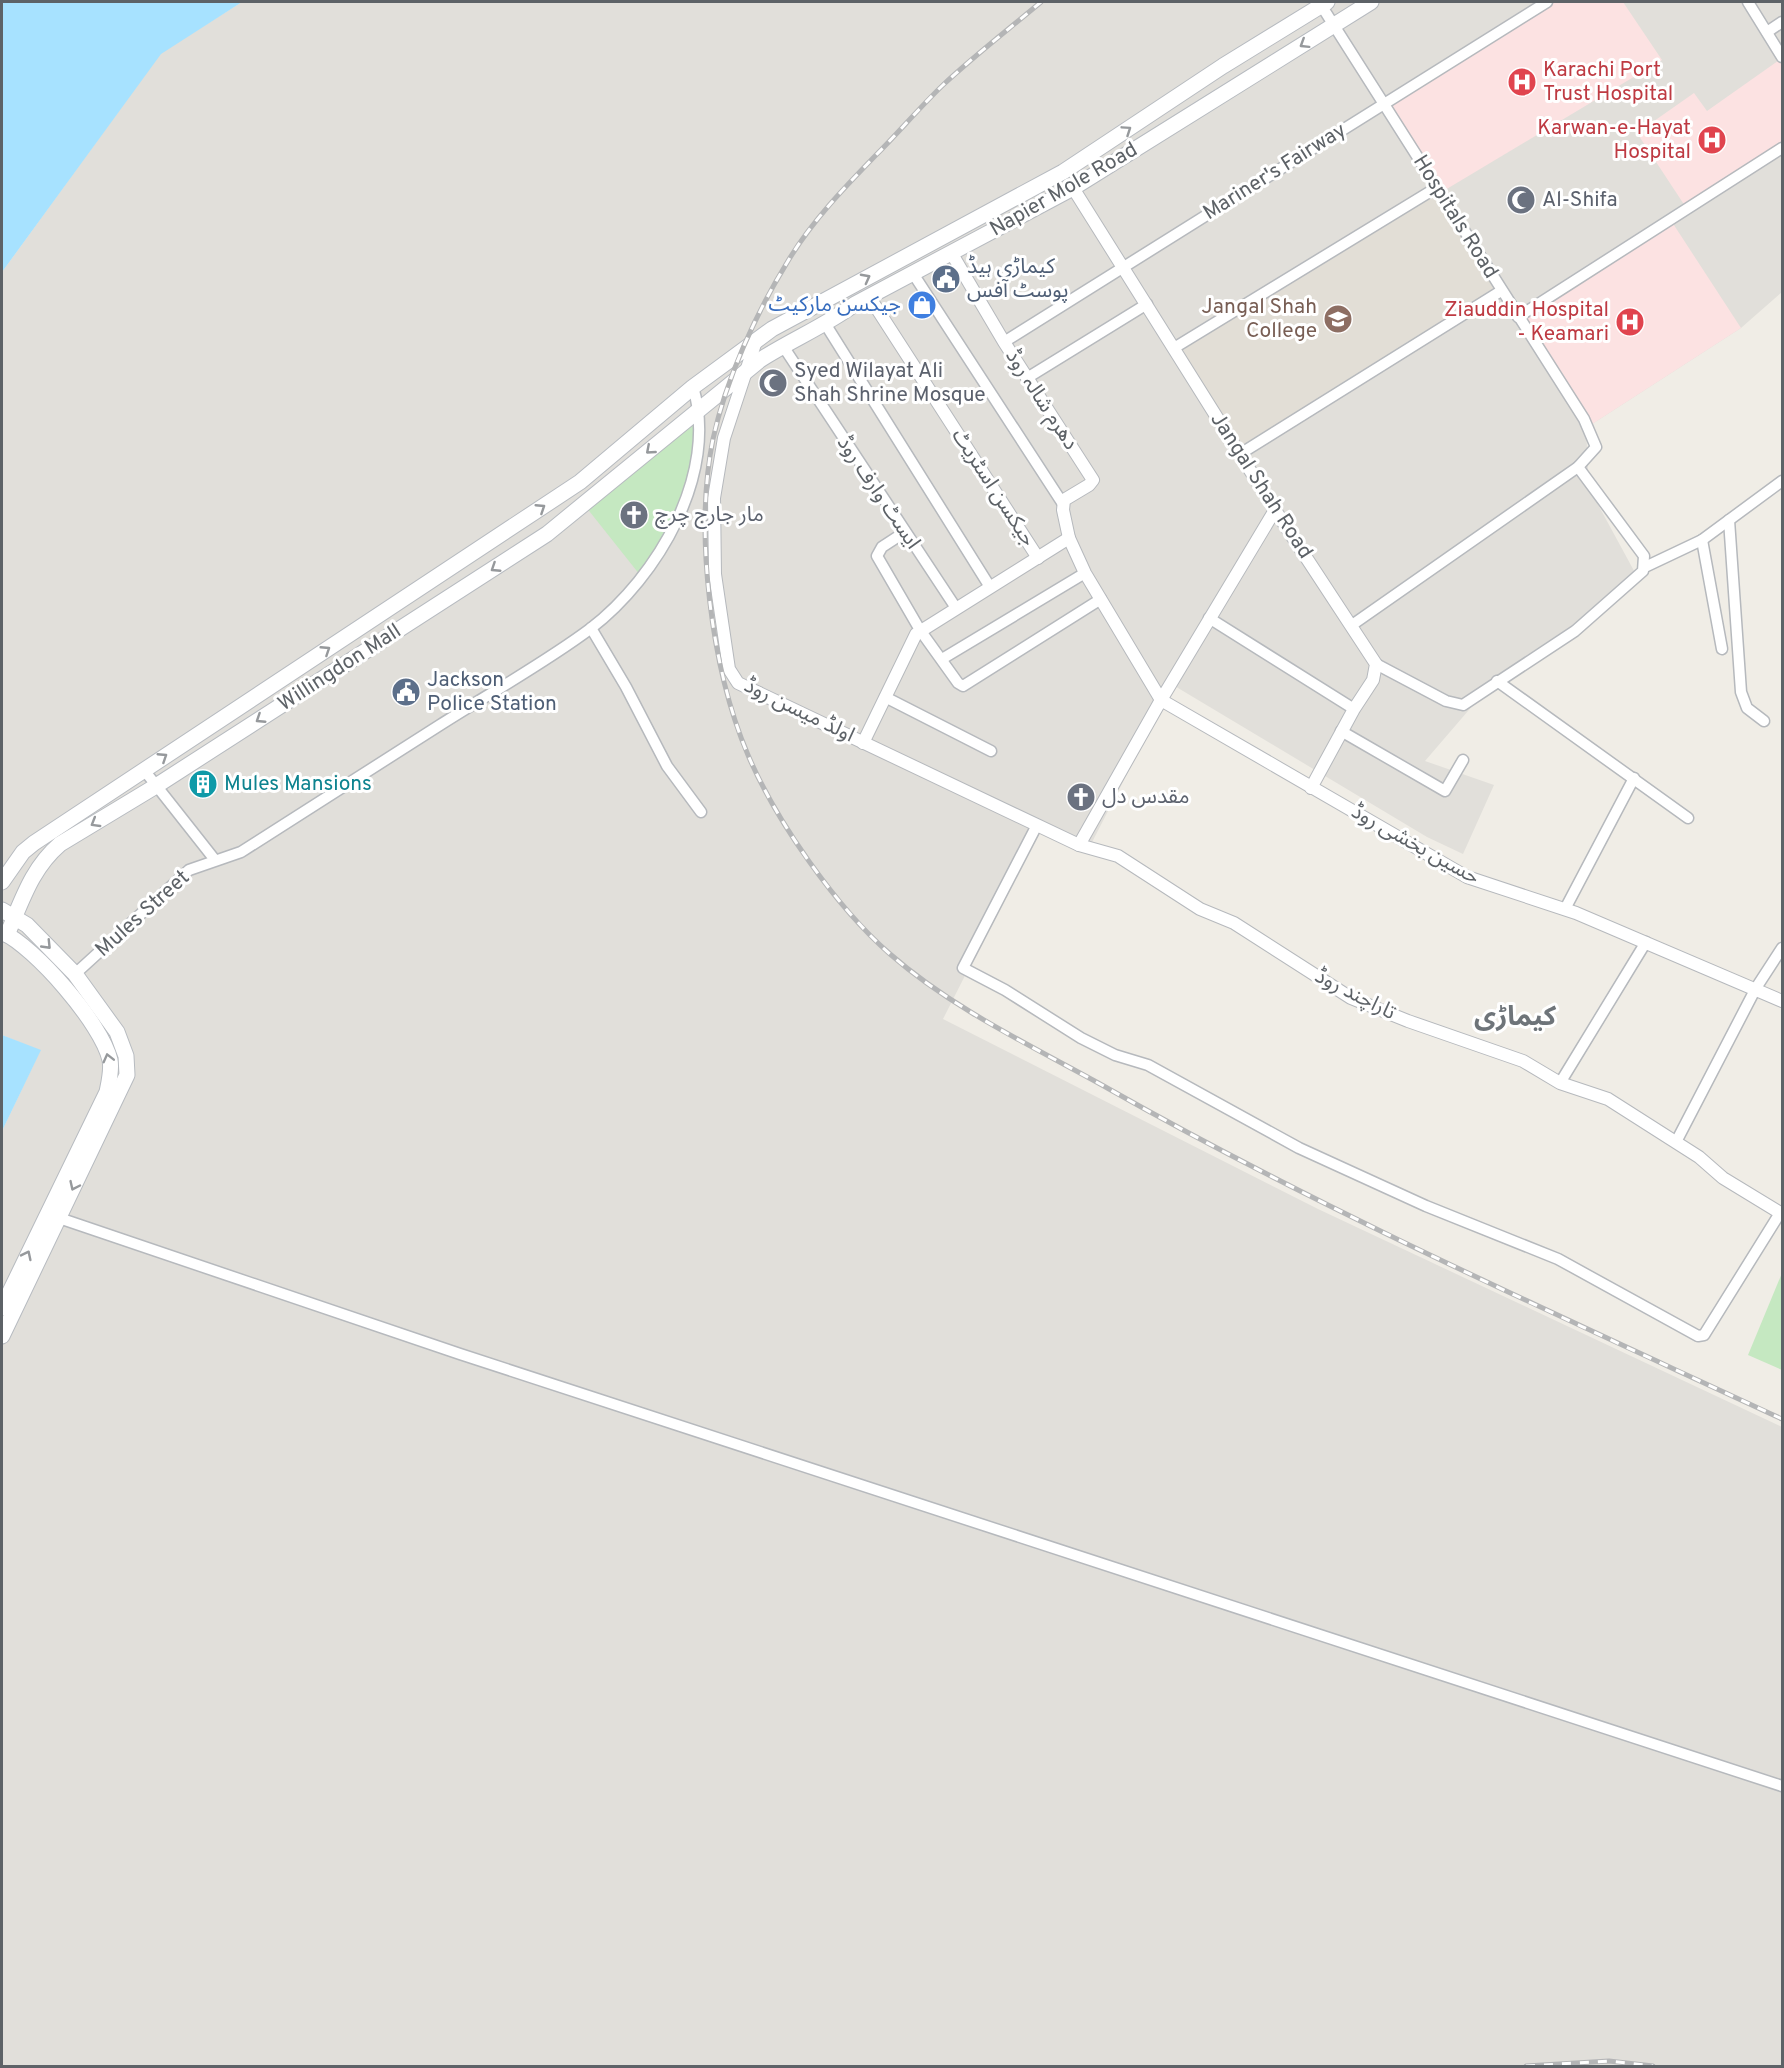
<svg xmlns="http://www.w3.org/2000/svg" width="1784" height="2068" font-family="Overpass,'Noto Sans Arabic',sans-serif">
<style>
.industrial{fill:#e1dfda}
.education{fill:#e2ded6}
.medical{fill:#fce2e2}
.green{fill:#c5e8c1}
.water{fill:#a7e2ff}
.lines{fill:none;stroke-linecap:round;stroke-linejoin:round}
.minor-casing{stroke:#b6b9bd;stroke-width:13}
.tertiary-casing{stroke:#b6b9bd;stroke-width:14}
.secondary-casing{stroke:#b7bbc0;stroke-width:17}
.minor{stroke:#fff;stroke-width:10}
.tertiary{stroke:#fff;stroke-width:12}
.secondary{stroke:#fff;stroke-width:15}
.rail-casing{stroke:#b4b5b6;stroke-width:5}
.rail{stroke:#fff;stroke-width:3;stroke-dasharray:9;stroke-linecap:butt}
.oneway{stroke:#96999c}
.labels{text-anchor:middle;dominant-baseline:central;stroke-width:6;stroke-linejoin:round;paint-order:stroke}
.health-label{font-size:21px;fill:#be3a42;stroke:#fff;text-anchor:end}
.street-label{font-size:21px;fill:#5d6267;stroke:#fff}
.worship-label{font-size:21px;fill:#5b616d;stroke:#fff;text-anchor:start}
.service-label{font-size:21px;fill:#4e5e75;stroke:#fff;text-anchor:start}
.shop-label{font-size:21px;fill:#366cbe;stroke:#fff;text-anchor:end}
.education-label{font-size:21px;fill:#785e54;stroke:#fff;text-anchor:end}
.culture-label{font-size:21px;fill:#0d838f;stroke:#fff;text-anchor:start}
.district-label{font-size:27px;font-weight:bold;fill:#6e7479;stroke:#fff}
</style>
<rect width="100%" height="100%" fill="#f0ede6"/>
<path class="industrial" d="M242,2h1540v290l-41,36 -155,100 3,60 50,92 -165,124 -49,57 69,24 -31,69 -36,-17 -254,-152 -84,163 -48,-22 -98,193 375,190 464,218v639h-1780v-935l38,-80 -38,-16v-763l159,-219z"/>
<path class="education" d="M1436,188l65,103 -261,163 -66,-106z"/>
<g class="medical">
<path d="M1547,2h76l39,58 -222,133 -57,-89z"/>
<path d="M1782,58v90l-95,61 -50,-76 57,-40 13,18z"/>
<path d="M1670,219l71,109 -155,100 -68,-111z"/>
</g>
<g class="green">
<path d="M697,410v36l-12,52 -45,77 -54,-68z"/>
<path d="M1782,1273v97l-34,-15z"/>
</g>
<g class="water">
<path d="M2,2h240l-81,52 -159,218z"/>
<path d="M2,1035l39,15 -39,81z"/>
</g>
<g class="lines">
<g class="minor-casing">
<g id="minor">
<path d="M1748,2l34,55"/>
<path d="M1321,5l263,414 12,28 -18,20 -226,158"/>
<path d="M1767,32l15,-10"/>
<path d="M914,275l149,229"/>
<path d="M1518,317l264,-169"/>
<path d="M826,325l164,262"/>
<path d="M1004,342l543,-340"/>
<path d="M783,346l173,262"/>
<path d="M1174,348l262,-160"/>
<path d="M1027,378l120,-74"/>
<path d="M1240,454l261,-163"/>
<path d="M1729,520l12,172 6,16 17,13"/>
<path d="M905,532l-23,15 -5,9 43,74 38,53 5,3 138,-87"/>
<path d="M1702,540l20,109"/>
<path d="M1645,567l57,-27 80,-59"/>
<path d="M1209,618l145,91"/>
<path d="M591,628l35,59 41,79 34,46"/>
<path d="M942,659l143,-86"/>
<path d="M1376,664l70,37 17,4 112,-74 68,-60 1,-15 -66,-89"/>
<path d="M1497,681l191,137"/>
<path d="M885,697l106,54"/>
<path d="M1341,731l104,60 18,-31"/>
<path d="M144,770l71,90"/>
<path d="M1037,825l-74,143 42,22 76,48 34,17 33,10 151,83 127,58 132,53 140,77 6,-1 76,-122"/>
<path d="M1565,909l69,-131"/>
<path d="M75,974l114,-104 52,-18c66,-42 133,-85 199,-127 50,-32 103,-61 150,-96 68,-52 129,-156 103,-242"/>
<path d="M1560,1083l86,-141"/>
<path d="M1676,1142l80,-154 26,-40"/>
<path d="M59,1218l401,136 1322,432"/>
</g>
</g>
<g class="tertiary-casing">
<g id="tertiary">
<path d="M1073,188l202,322 101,154 -3,16 -19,29 -43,79"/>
<path d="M952,254l52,88 89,138 -4,5 -25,15 -1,10 6,28 16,35 76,127 306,177 109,36 206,88"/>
<path d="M870,298l168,260"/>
<path d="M756,341l-32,97 -10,60 1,76 14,95 9,14 341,162 39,11 82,53 34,14 117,75 57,23 115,40 37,22 48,16 91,58 24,21 59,36"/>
<path d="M863,743l53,-109 153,-96"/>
<path d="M1079,845l82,-145 114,-190"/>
</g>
</g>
<g class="secondary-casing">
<g id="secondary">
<path d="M2,882l21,-30 11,-9 546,-361 113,-95 79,-58 291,-157 160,-106 104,-64"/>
<path d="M2,910l25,15 48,49 42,58 9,24 1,19 -125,261"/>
<path d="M2,932c33,15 100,92 108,128 2,10 -1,22 -3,32l-105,216"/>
<path d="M7,935c15,-34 24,-66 53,-91l96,-58 391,-252 213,-174c31,-20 65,-34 95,-56l218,-116 298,-186"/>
</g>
</g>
<use href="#minor" class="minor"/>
<use href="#tertiary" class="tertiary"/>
<use href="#secondary" class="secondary"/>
<g class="rail-casing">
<g id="rail">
<path d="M1041,2c-32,27 -67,54 -98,83 -23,22 -44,47 -67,70 -32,33 -64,66 -88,106 -32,52 -62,118 -75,178 -19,93 -2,229 35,316 28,66 88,152 142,199 64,56 146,94 219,135 217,123 447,225 673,330"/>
<path d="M1526,2066l83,-5 44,5"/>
</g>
</g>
<use href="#rail" class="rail"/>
</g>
<defs><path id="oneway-chevron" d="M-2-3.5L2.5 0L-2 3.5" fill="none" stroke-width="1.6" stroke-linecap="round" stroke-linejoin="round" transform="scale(1.5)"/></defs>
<g class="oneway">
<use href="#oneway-chevron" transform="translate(1304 44) rotate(148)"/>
<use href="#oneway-chevron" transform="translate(1127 130) rotate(-34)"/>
<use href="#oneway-chevron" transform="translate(866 278) rotate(-28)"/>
<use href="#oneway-chevron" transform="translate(650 450) rotate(139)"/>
<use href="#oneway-chevron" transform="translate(541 508) rotate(-33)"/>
<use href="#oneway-chevron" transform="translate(495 568) rotate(147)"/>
<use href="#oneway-chevron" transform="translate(326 650) rotate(-33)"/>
<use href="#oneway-chevron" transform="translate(260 719) rotate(147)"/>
<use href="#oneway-chevron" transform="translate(163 757) rotate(-33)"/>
<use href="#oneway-chevron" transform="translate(95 823) rotate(149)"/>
<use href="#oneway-chevron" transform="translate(47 945) rotate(46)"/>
<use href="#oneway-chevron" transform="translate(108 1058) rotate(-104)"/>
<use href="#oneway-chevron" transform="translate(74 1186) rotate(115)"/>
<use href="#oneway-chevron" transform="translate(27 1255) rotate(-64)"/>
</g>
<defs>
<g id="hospital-disc" transform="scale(1.5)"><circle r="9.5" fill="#e0444e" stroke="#fff"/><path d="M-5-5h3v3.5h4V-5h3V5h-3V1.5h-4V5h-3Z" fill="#fff"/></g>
<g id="mosque-disc" transform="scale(1.5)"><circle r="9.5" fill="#6b7280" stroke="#fff"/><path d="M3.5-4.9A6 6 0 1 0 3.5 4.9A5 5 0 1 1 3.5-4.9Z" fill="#fff"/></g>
<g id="civic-disc" transform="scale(1.5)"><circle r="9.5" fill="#5c6f8a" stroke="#fff"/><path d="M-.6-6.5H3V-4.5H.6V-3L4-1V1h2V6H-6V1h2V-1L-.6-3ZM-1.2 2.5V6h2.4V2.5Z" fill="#fff"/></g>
<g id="shop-disc" transform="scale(1.5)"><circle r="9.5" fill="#3f7fe0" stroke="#fff"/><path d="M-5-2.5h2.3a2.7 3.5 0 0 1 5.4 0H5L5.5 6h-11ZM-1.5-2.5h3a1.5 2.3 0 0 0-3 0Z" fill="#fff"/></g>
<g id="school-disc" transform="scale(1.5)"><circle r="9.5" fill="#8d6e63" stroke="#fff"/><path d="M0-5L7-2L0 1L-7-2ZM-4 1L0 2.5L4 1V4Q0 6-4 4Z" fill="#fff"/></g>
<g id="church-disc" transform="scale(1.5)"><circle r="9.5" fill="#6b7280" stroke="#fff"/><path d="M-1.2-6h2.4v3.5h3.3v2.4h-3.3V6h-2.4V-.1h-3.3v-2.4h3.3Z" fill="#fff"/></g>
<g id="building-disc" transform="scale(1.5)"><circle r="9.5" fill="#0f9aa8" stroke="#fff"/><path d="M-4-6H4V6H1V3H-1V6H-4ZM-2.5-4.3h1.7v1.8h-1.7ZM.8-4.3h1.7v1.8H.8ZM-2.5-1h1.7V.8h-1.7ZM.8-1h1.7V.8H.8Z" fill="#fff"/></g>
</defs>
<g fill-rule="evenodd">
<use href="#hospital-disc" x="1522" y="82"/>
<use href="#hospital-disc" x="1712" y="140"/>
<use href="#mosque-disc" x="1521" y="200"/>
<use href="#civic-disc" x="946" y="279"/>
<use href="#shop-disc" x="922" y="305"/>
<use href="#school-disc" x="1338" y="319"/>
<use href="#hospital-disc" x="1630" y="322"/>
<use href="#mosque-disc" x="773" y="383"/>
<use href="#church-disc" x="634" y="515"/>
<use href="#civic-disc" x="406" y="692"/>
<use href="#building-disc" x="203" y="784"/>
<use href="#church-disc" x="1081" y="797"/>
</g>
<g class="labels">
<g class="health-label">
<text x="1543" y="70" text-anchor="start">Karachi Port<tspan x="1543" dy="24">Trust Hospital</tspan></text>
<text x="1691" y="128">Karwan-e-Hayat<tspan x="1691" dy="24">Hospital</tspan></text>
<text x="1609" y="310">Ziauddin Hospital<tspan x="1609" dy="24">- Keamari</tspan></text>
</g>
<g class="street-label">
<text transform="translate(1275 172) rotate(-32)">Mariner's Fairway</text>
<text transform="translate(1064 190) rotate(-30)">Napier Mole Road</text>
<text transform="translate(1455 217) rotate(58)">Hospitals Road</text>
<text transform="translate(1041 400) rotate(57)">دھرم شالہ روڈ</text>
<text transform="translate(1261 486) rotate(57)">Jangal Shah Road</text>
<text transform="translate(993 488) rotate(57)">جیکسن اسٹریٹ</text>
<text transform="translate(878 493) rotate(56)">ایسٹ وارف روڈ</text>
<text transform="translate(340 668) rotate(-33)">Willingdon Mall</text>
<text transform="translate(799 711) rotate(26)">اولڈ میسن روڈ</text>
<text transform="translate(1415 845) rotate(29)">حسین بخشی روڈ</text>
<text transform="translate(143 914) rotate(-42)">Mules Street</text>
<text transform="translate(1355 995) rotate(27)">تاراچند روڈ</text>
</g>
<g class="worship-label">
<text x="1542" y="200">Al-Shifa</text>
<text x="794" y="371">Syed Wilayat Ali<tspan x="794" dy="24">Shah Shrine Mosque</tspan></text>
<text x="655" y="515">مار جارج چرچ</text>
<text x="1102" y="797">مقدس دل</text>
</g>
<g class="service-label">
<text x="967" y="267">کیماڑی ہیڈ<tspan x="967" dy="24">پوسٹ آفس</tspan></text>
<text x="427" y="680">Jackson<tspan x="427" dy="24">Police Station</tspan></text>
</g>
<g class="shop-label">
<text x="901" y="305">جیکسن مارکیٹ</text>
</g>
<g class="education-label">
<text x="1317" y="307">Jangal Shah<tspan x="1317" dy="24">College</tspan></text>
</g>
<g class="culture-label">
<text x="224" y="784">Mules Mansions</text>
</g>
<g class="district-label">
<text x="1515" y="1018">کیماڑی</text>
</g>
</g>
<rect width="1784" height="2068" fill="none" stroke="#5d6267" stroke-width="6"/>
</svg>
